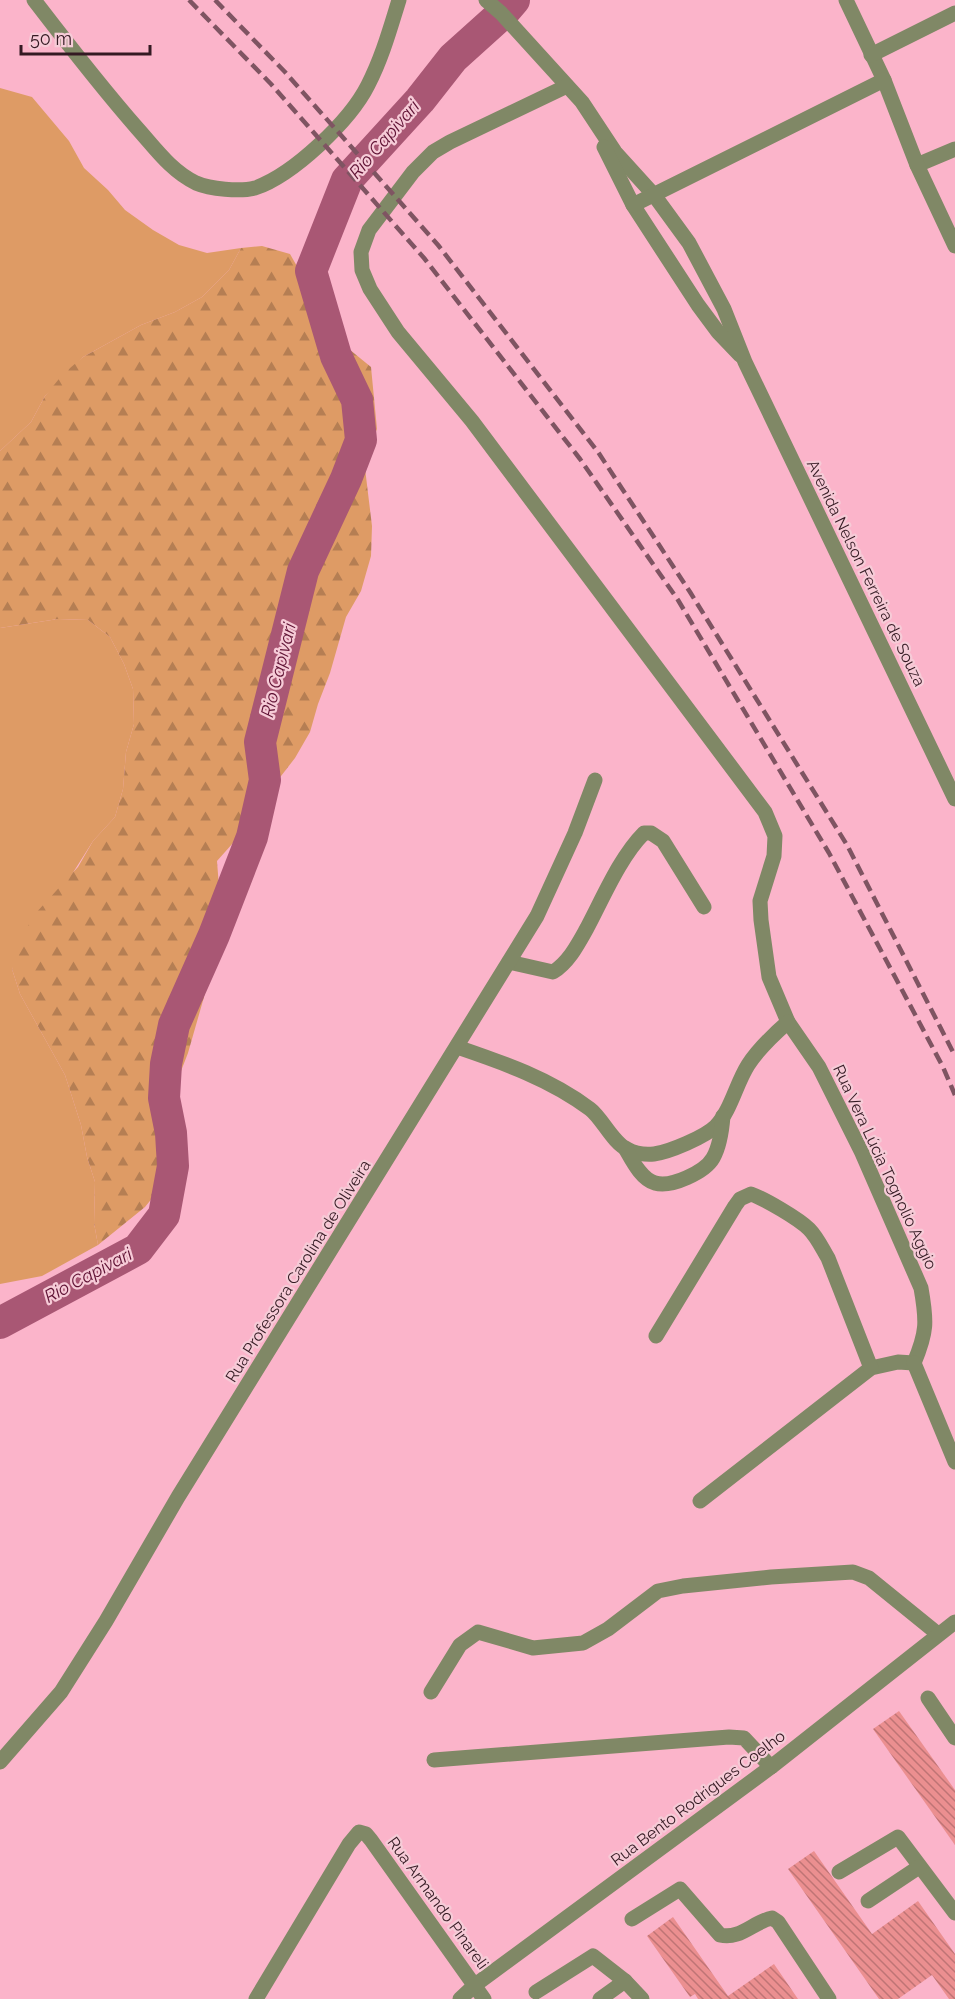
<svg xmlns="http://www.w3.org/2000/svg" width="955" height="1999" font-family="Raleway,sans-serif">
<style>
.green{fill:#de9b65}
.forest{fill:url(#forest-firs)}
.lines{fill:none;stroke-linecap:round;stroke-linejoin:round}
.river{stroke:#a95774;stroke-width:32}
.building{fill:url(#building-back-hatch)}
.minor{stroke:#808866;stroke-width:15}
.tertiary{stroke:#808866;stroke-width:15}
.rail{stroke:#7f5462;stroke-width:4.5;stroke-dasharray:12 6;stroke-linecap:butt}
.labels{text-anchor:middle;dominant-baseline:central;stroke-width:4.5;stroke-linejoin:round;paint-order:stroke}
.street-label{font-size:16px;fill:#341a23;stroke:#f6cbd7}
.water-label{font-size:18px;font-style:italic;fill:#5e1133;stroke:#f6cbd7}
</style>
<defs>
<pattern id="forest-firs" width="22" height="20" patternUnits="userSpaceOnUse" patternTransform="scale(1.5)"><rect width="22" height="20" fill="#de9b65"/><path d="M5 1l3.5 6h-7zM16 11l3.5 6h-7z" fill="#b57e53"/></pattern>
<pattern id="building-back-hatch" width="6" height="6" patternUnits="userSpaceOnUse" patternTransform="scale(1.5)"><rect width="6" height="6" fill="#eb8f90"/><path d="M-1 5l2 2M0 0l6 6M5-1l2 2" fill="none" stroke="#bf7475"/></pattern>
</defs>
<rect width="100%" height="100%" fill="#fbb4ca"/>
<g class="green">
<path d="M0,88l32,9 37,44 15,27 24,22 17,20 28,20 26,15 28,8 34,-5 -12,22 -27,27 -27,15 -34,13 -58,32 -38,39 -14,26 -31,29z"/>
<path d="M58,619l30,1 22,17 14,27 9,25 1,35 -8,28 -3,37 -8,28 -22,24 -81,128 8,25 45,81 16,50 6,32 8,25 -1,41 4,22 -56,31 -42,8v-656z"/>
</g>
<path class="forest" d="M262,246l28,8 33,58 2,21 3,-1 43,35 6,62 -13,31 8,66 -1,30 -10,35 -15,26 -16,56 -12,31 -8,28 -15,26 -24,31 -22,36 -32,36 3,39 -9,35 -1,30 -6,32 -16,56 -12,31 -13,71 -1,31 -17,21 -47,38 -4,-22 1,-41 -8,-25 -6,-32 -16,-50 -45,-81 -8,-25 8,-28 14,-26 44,-48 15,-26 22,-24 8,-28 3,-37 8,-28 -1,-35 -9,-25 -14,-27 -22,-17 -30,-1 -58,9v-177l31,-29 14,-26 18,-22 20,-17 58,-32 34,-13 27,-15 27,-27 12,-22z"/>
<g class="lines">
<path class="river" d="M0,1323l138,-74 26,-34 9,-49 -2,-33 -7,-35 2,-34 8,-39 40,-90 38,-98 13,-57 -5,-38 43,-171 43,-92 15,-39 -4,-40 -21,-44 -25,-85 36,-91 73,-80 33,-42 49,-44 12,-14"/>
</g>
<g class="building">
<path d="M899,1711l56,79v55l-82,-116z"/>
<path d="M814,1851l58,83 46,-33 37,53v45h-6l-17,-24 -34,24h-19l-91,-130z"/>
<path d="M673,1917l55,79 46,-32 24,35h-100l-3,-5 -5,3 -43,-61z"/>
</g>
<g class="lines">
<g class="minor">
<path d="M34,0c33,43 67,87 103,128 18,20 34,43 59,55 14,6 44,9 59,5 38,-13 95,-67 113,-103 14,-27 22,-56 31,-85"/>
<path d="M486,0l15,13 81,89 33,50 39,43 35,48 35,66 21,53 210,437"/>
<path d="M846,0l38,80"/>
<path d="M871,55l84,-42"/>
<path d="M567,86l-117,56 -17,10 -20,20 -44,58 -8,22 1,18 8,19 28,43 74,89 293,391 10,24 -1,20 -14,45 1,19 8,57 19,45 31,45 43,86 59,135c6,34 6,44 -7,75l-16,-1 -27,6 -171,133"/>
<path d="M604,147l29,58 65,100 20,27 22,23"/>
<path d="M917,165l38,-16"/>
<path d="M633,205l251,-125 33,85 38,81"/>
<path d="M509,962l44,10c16,-10 25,-28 34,-44 16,-30 33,-71 57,-95h7l12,8 41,66"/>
<path d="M457,1047c47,16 93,32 133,62 12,9 23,34 37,40 7,4 18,6 27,5 15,-2 51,-17 62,-28 15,-16 20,-42 32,-61 11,-17 25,-30 40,-43"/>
<path d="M625,1148c7,12 16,31 30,35 16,5 50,-11 58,-25 7,-12 9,-29 10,-42"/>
<path d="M656,1336l79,-130 5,-7 11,-5c14,5 48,25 58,35 8,8 13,19 19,29l43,110"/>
<path d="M431,1692l29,-47 18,-13 55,16 50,-5 25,-14 50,-38 25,-5 88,-9 82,-5 16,6 69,56"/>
<path d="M928,1698l27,40"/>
<path d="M434,1760l295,-23 15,1 27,29"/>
<path d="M0,1762l61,-70 45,-71 72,-124 359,-581 38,-83 20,-53"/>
<path d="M839,1872l59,-35 57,76"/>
<path d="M868,1901l51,-34"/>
<path d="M632,1919l48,-30 40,46c20,5 33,-13 52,-17l6,4 51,77"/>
<path d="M536,1992l57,-36 32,25 17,18"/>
<path d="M256,1999l93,-155 10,-12 7,2 5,6 113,159"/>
<path d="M460,1999l15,-14 296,-218 184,-145"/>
<path d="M600,1999l25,-18"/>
</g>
<path class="tertiary" d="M914,1363l41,99"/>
<g class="rail">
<path d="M189,0l82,84 153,174 156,201 98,141 151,253 114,214 12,28"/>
<path d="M215,0l70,72 153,173 160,207 92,140 157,253 108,211"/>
</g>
</g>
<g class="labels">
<g class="street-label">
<text transform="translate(866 573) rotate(64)">Avenida Nelson Ferreira de Souza</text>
<text transform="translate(885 1167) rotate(65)">Rua Vera Lúcia Tognolio Aggio</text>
<text transform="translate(298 1271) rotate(-58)">Rua Professora Carolina de Oliveira</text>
<text transform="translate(698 1798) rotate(-37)">Rua Bento Rodrigues Coelho</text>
<text transform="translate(438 1903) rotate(54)">Rua Armando Pinareli</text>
</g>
<g class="water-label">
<text transform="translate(384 139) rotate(-49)">Rio Capivari</text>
<text transform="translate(278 670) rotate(-76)">Rio Capivari</text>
<text transform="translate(88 1275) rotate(-28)">Rio Capivari</text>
</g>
</g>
<path d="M21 45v9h129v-9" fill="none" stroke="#341a23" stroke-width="3"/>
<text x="30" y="45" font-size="18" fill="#341a23" stroke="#f6cbd7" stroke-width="4.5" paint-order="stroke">50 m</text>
</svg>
